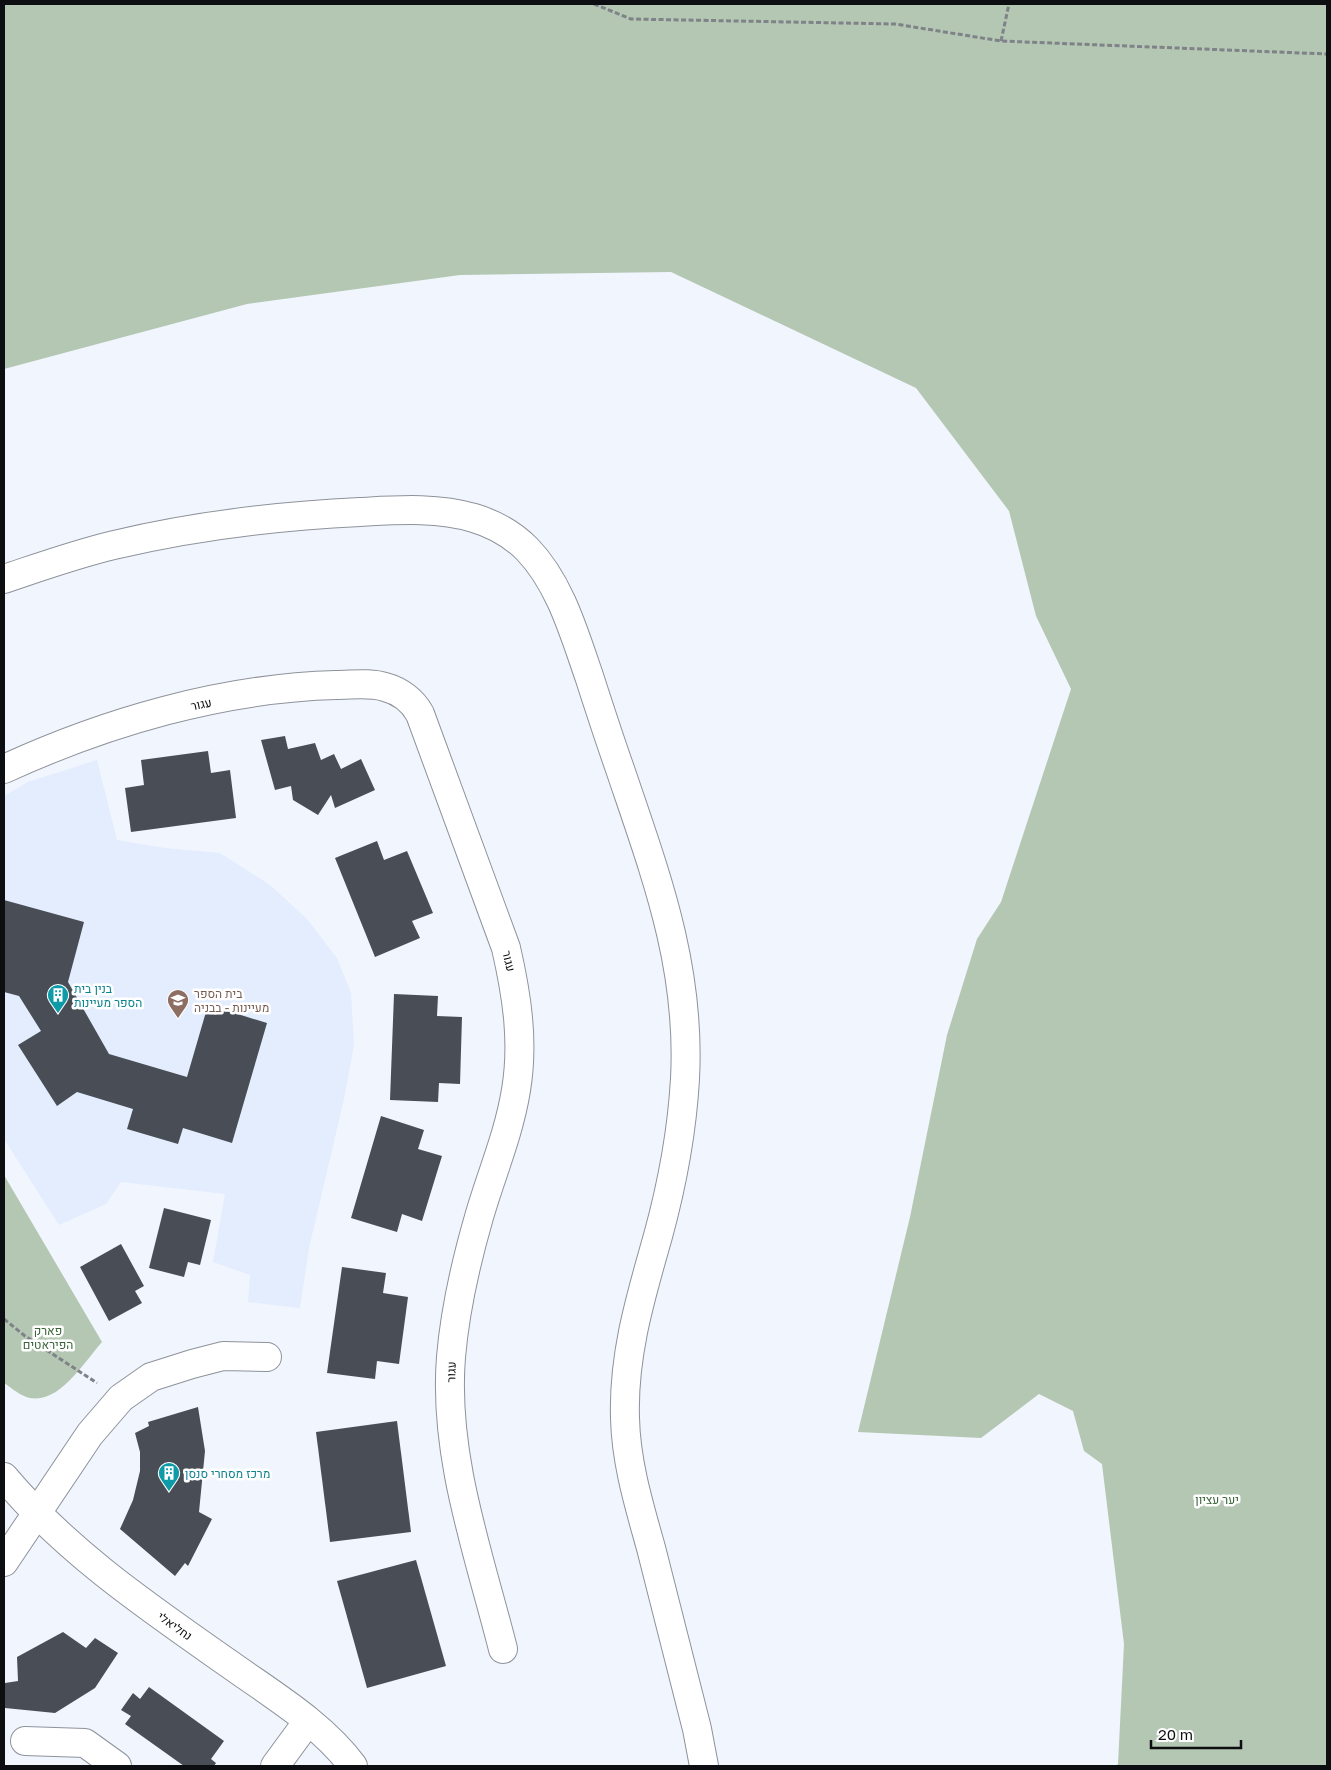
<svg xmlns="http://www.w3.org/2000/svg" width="1331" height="1770" font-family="'Golos Text',Heebo,sans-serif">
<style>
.built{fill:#e3edfe}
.green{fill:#b4c7b3}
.building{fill:#494e56}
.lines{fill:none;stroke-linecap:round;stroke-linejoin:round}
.minor-casing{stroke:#8d929b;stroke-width:30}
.path{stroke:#7f8288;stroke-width:3;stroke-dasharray:5 2.5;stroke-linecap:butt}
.minor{stroke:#fff;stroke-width:28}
.labels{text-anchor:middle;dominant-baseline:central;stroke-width:5;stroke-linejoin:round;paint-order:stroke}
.street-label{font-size:12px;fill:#0c0e11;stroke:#fff}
.culture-label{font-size:12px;fill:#0d838f;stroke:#fff;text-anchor:start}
.education-label{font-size:12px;fill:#785e54;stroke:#fff;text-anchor:start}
.park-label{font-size:12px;fill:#39643a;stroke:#fff}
</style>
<rect width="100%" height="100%" fill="#f1f5fe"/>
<path class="built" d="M97,760l20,80 48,8 55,5 50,32 37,34 30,39 14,35 3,52 -10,54 -35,149 -9,60 -52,-6 2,-27 -37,-13 12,-68 -104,-12 -15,22 -47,21 -55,-86v-343l24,-14z"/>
<g class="green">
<path d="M4,4h1323v1762h-211l2,-2 6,-120 -22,-180 -18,-13 -11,-40 -34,-17 -58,44 -123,-6 52,-215 37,-182 30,-96 24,-37 70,-213 -35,-73 -27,-105 -93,-123 -245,-116 -211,3 -213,29 -243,65z"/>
<path d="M4,1175l98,167c-18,20 -46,68 -78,54 -7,-3 -14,-9 -20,-13z"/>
</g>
<g class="building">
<path d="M285,736l3,13 27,-6 6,17 13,-6 7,15 20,-10 14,31 -40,18 -4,-13 -13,20 -25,-15 -2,-14 -16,4 -14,-50z"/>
<path d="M208,751l3,22 19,-3 6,48 -105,14 -6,-44 19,-3 -3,-25z"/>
<path d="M377,841l7,19 23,-9 26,62 -21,8 8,17 -45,19 -40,-99z"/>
<path d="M4,900l80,22 -16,60 41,72 78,23 21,-72 59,18 -35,120 -49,-15 -5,16 -51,-15 6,-20 -56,-17 -20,14 -39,-61 23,-14 -22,-35 -15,-4z"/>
<path d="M394,994l44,2 -1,20 25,1 -2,67 -21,-1 -1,19 -48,-2z"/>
<path d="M381,1116l43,14 -6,19 24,7 -20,65 -20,-7 -5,18 -46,-14z"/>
<path d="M164,1208l47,12 -11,45 -12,-3 -4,15 -35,-9z"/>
<path d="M121,1244l23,42 -9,5 7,12 -33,18 -29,-54z"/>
<path d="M342,1267l44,6 -3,20 25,4 -9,67 -22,-3 -2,18 -48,-6z"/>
<path d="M198,1407l7,44 -6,61 13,7 -24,47 -3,-3 -10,13 -55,-47 13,-29 7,-29v-19l-5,-19 14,-7 -1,-4z"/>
<path d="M397,1421l14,111 -81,10 -14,-110z"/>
<path d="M416,1560l30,106 -79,22 -30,-107z"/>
<path d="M63,1632l23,16 9,-10 23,15 -23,35 -40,25 -50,-5v-25l13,-2 -1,-24z"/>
<path d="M149,1687l75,54 -13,18 5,4 -2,3h-30l-59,-42 6,-8 -10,-6 12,-17 7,6z"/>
</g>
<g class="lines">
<g class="minor-casing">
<g id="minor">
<path d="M4,579c36,-12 72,-25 110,-34 80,-19 163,-29 246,-33 38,-2 77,-5 114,6 20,6 39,17 53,31 33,34 47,84 62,127 10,31 20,62 31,93 35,104 71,196 65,310 -3,52 -13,106 -27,157 -17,60 -35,118 -33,182 1,45 14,87 26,130 15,61 31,121 46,181l7,37"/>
<path d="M4,769c102,-47 219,-81 332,-84 16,0 34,-3 49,2 15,4 28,14 35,27l86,234c11,48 18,94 10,142 -7,44 -25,85 -37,127 -13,45 -24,93 -28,140 -8,99 28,197 52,292"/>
<path d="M4,1477c63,75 144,130 224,186 43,31 93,60 125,103"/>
<path d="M4,1562l86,-128 31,-36 30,-21 41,-13 31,-8 44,1"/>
<path d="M25,1741l60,2 32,23"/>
<path d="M275,1766l33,-45"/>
</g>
</g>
<g class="path">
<path d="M594,4l37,15 264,5 106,17 326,13"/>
<path d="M1001,41l8,-37"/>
<path d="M4,1319l21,17 72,47"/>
</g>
<use href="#minor" class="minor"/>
</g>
<defs>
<g id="building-pin" transform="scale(1.125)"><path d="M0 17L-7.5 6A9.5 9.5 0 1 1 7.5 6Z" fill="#0f9aa8" stroke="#fff"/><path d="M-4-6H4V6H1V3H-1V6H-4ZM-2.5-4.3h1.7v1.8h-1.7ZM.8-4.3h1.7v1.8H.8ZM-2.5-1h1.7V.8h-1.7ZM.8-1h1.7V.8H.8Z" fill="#fff"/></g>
<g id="school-pin" transform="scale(1.125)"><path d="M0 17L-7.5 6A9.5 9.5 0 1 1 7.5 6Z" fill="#8d6e63" stroke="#fff"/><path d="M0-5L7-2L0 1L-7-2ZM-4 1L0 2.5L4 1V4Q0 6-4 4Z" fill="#fff"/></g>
</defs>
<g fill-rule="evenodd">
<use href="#building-pin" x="58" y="995"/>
<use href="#school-pin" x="178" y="1000"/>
<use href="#building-pin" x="169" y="1473"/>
</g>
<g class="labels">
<g class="street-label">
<text transform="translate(201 704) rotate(-12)">עגור</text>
<text transform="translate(509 961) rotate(77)">עגור</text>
<text transform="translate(451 1372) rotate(-88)">עגור</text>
<text transform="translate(175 1626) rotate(35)">נחליאלי</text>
</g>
<g class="culture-label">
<text x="74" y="988">בנין בית<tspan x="74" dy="14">הספר מעיינות</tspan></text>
<text x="185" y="1473">מרכז מסחרי סנסן</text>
</g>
<g class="education-label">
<text x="194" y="993">בית הספר<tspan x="194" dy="14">מעיינות - בבניה</tspan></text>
</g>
<g class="park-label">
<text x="48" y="1330">פארק<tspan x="48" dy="14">הפיראטים</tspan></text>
<text x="1217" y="1499">יער עציון</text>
</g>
</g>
<rect width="1331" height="1770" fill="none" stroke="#0c0e11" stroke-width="10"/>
<path d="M1151 1740v8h90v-8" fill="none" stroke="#0c0e11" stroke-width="2.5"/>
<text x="1158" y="1740" font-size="15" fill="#0c0e11" stroke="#ffffff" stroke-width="4" paint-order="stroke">20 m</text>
</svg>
